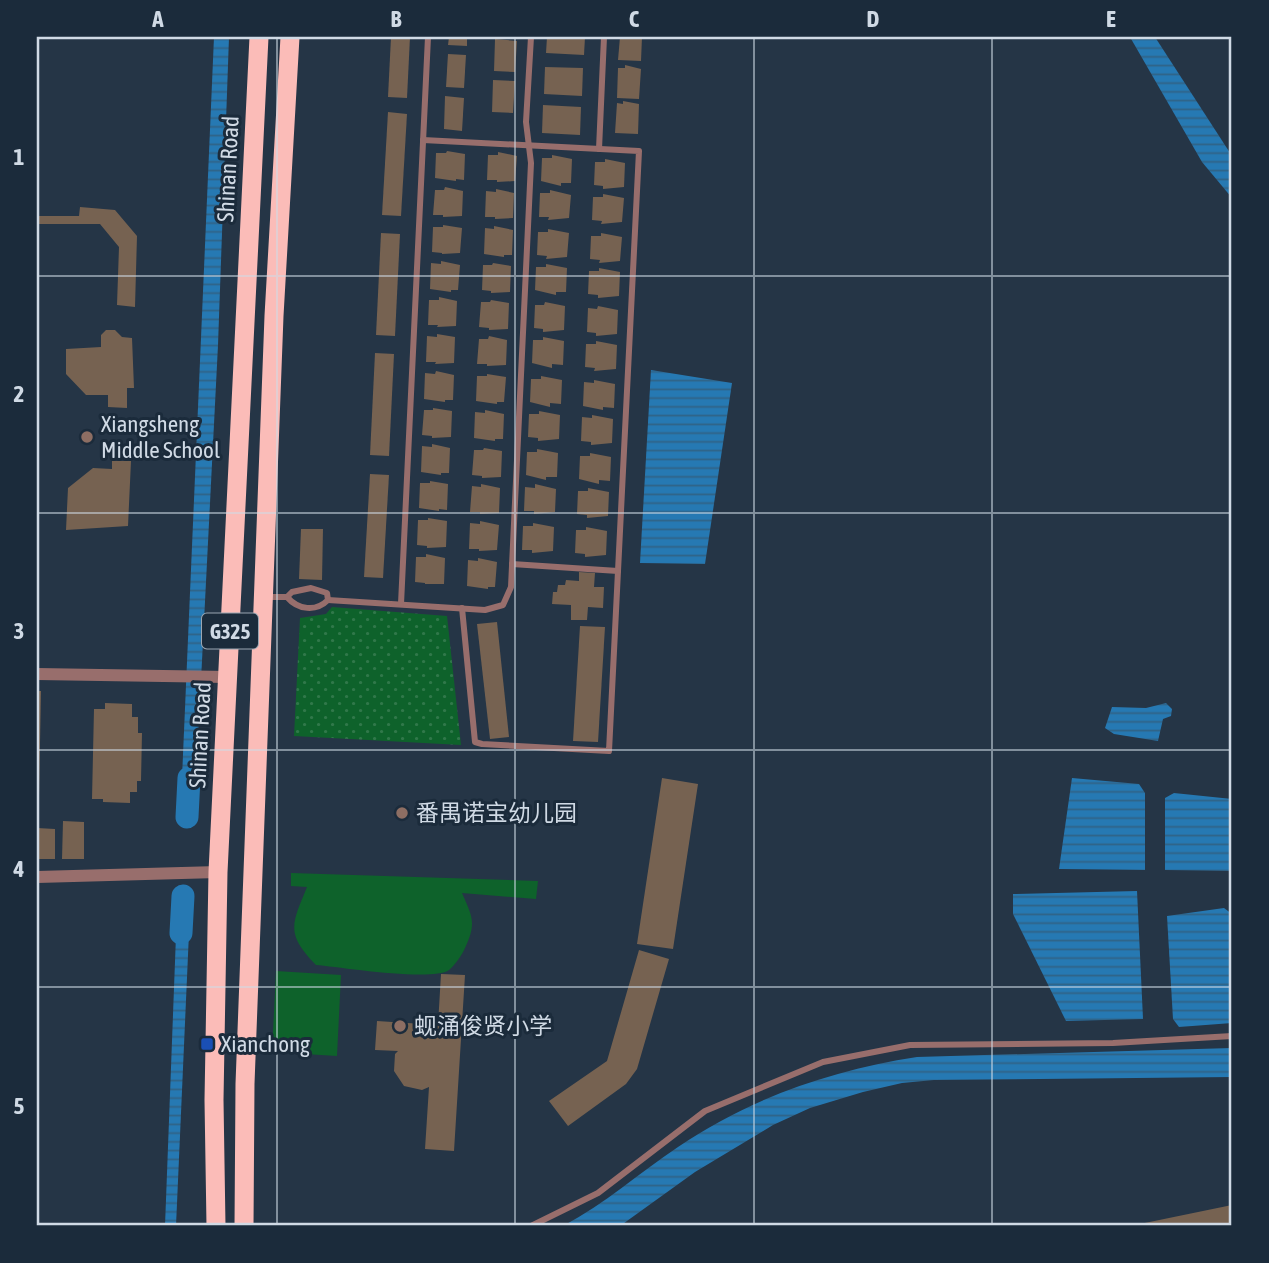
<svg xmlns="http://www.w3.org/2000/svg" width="1269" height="1263" font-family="'Asap Condensed','Noto Sans SC',sans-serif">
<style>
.grass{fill:url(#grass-dots)}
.garden{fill:#0e622b}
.water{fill:url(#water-rules)}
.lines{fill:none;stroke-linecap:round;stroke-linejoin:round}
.river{stroke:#2679b3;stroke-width:23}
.building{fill:#766251}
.service{stroke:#986e6c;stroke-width:6}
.minor{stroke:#986e6c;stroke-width:12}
.trunk{stroke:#fbbcb8;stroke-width:19}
.grid{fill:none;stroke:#d0dae5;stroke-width:2;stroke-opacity:0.55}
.education-dot{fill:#8d6e63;stroke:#1b2b3b;stroke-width:2.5}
.transit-dot{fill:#1a4fb4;stroke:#1b2b3b;stroke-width:2.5}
.labels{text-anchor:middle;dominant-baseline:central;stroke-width:6;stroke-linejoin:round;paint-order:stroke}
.shield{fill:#1b2b3b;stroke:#9aa6b2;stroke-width:2}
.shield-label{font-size:21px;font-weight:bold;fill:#d0dae5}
.street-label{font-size:23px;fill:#d0dae5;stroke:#1b2b3b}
.poi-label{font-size:23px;fill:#d0dae5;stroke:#1b2b3b;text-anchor:start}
.neatline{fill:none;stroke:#d0dae5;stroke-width:2.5}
.grid-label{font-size:23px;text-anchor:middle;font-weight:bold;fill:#d0dae5}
</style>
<defs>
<pattern id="grass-dots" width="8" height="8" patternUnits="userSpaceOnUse" patternTransform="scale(1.75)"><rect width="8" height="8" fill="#0e622b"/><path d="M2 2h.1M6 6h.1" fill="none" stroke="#30784a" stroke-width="1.8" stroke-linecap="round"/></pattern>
<pattern id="water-rules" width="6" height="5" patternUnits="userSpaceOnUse" patternTransform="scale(1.75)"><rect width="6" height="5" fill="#2679b3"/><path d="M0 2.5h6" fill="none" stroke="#306387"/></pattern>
</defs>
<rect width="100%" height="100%" fill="#253546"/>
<path class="grass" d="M332,607l115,9 14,129 -167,-9 6,-118 26,-4z"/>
<g class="garden">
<path d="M291,873l247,8 -2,18 -74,-6c10,23 15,30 3,55 -3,7 -10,17 -16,22 -17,12 -109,-3 -133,-5 -31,-32 -24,-41 -9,-78l-16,-1z"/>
<path d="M276,971l65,4 -4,81 -65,-4z"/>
</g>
<g class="water">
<path d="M214,37h15l-11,308 -23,454 -8,11 -6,-9z"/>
<path d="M1130,37h25l77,119v42l-30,-36z"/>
<path d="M651,370l81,13 -27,181 -65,-1z"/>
<path d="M1166,703l6,6 -1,7 -8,3 -5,22 -44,-7 -9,-6 7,-21 34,1z"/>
<path d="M1072,778l67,6 6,9v77l-86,-1z"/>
<path d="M1174,793l58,6v72l-67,-1v-72z"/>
<path d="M1137,891l6,128 -77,2 -53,-107v-20z"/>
<path d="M183,903l7,7 -14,316h-11l12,-317z"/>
<path d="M1224,908l8,6v109l-53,4 -6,-8 -6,-103z"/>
<path d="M1232,1048v29l-298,3 -32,3 -39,9 -53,16 -37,17 -78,47 -75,54h-57c42,-22 76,-53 115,-79 72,-49 154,-77 239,-90z"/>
</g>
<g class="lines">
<g class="river">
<path d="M187,817l2,-39"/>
<path d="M181,933l2,-37"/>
</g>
</g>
<g class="building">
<path d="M391,37h19l-3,61 -19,-1z"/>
<path d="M449,37h18v9l-19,-1z"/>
<path d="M547,37h38l-1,18 -38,-2z"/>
<path d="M620,37h22l-1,24 -23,-1z"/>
<path d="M495,39l22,2 -2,31 -21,-1z"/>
<path d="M448,54l18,1 -2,33 -18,-1z"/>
<path d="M625,65l16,4 -2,30 -22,-1 1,-30h7z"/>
<path d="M545,67l38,1 -1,28 -38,-2z"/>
<path d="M493,80l22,1 -2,32 -21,-1z"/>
<path d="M445,96l19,2 -2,33 -18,-2z"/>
<path d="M623,101l16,3 -1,30 -23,-1 2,-30 6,1z"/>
<path d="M543,105l38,2 -1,28 -38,-2z"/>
<path d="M388,112l19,2 -6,102 -19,-1z"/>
<path d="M447,151l18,3 -1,26 -8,-1v2l-21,-3 1,-25h10z"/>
<path d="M498,152l19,4 -2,25 -18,1v-2h-10l1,-25h10z"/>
<path d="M552,155l20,4 -1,24h-10v3l-20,-5 1,-23h10z"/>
<path d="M605,159l20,4 -1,24 -21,2v-3l-9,-1 1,-23h10z"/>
<path d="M445,187l18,4 -1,25 -19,1v-2h-10l2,-25h9z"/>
<path d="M496,189l18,4 -1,25 -18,1v-2h-10l1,-26 10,1z"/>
<path d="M550,190l21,5 -2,23 -21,2 1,-3h-10l1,-24h10z"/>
<path d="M603,194l21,4 -2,24 -21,2 1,-3 -10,-1 1,-23h10z"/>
<path d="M80,207l35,3 22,26 -2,71 -18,-2 2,-58 -19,-23h-63v-8h42z"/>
<path d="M443,225l19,3 -2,25 -18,1v-1l-10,-1 1,-25h10z"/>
<path d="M494,226l19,4 -1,25h-8v2l-20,-3 1,-26 9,1z"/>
<path d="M548,229l21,4 -2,24 -21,2 1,-3 -10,-1 1,-23h10z"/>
<path d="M381,233l19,1 -5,102 -19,-1z"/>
<path d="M601,233l21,4 -2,24 -21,2 1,-3 -10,-1 1,-23h10z"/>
<path d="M441,261l19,4 -2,25h-7v2l-21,-3 1,-26 10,1z"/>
<path d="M493,263l18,3 -1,26 -19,1v-2l-9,-1 1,-25h9z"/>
<path d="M546,264l21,4 -1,24h-10v3l-21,-5 1,-23h10z"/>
<path d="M599,268l21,4 -1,24 -21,2v-3l-10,-1 1,-23h10z"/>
<path d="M439,297l18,4 -1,25 -19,1 1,-2h-10l1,-25h10z"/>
<path d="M491,300l18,3 -1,26 -19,1v-2l-10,-1 2,-25h9z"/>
<path d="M545,302l20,4 -1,24 -21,2v-3l-9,-1 1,-23h9z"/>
<path d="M598,306l20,4 -1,24 -21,2v-3l-9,-1 1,-24 9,1z"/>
<path d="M106,330h9l7,7 10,1 2,50h-7v20l-19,-1v-12h-22l-20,-21v-25l35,-2v-12z"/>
<path d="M437,334l18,3 -1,26 -19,1 1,-2h-10l1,-26 10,1z"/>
<path d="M489,336l18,4 -1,25 -19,1v-2h-10l2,-25h9z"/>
<path d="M543,337l21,4 -1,24 -11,-1v4l-20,-5 1,-23h10z"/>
<path d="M596,341l21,4 -1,24 -22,2 1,-3 -10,-1 1,-23h10z"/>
<path d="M375,353l19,1 -5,102 -19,-1z"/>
<path d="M436,371l18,4 -1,25h-8v2l-21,-3 1,-26 10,1z"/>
<path d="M487,374l19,3 -2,25h-7v2l-21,-3 1,-25h10z"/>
<path d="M541,376l21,4 -1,24 -11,-1v4l-20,-5 1,-23h10z"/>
<path d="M594,380l21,4 -1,24 -11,-1v3l-20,-4 1,-24 10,1z"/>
<path d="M433,408l19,3 -1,26 -19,1v-2l-10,-1 2,-25h9z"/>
<path d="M485,410l19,4 -1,25h-8v2l-21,-3 1,-26 10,1z"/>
<path d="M539,411l21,4 -1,24 -21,2v-3l-10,-1 1,-23h10z"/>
<path d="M592,415l21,4 -1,24 -21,2v-3l-10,-1 1,-24 10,1z"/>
<path d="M432,444l18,4 -1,25h-8v2l-20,-3 1,-26 10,1z"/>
<path d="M484,448l18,3 -1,26 -19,1v-2l-10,-1 2,-25h9z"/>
<path d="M537,449l21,4 -1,24h-11v3l-20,-5 1,-23h10z"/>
<path d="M590,453l21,4 -1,24 -11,-1v4l-20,-5 1,-23h10z"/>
<path d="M112,461h19l-3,65 -62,4 2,-42 25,-20 19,1z"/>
<path d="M370,474l19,1 -6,103 -19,-1z"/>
<path d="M430,481l18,3 -1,26 -8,-1v2l-20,-3 1,-25h10z"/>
<path d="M481,484l19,4 -1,25 -19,1v-2h-10l2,-26 9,1z"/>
<path d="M535,484l21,5 -1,23 -21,2v-3h-10l1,-24 10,1z"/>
<path d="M588,488l21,4 -1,24 -21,2v-3l-10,-1 1,-23h10z"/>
<path d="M428,518l19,3 -1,26 -19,1v-2l-10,-1 1,-25h10z"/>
<path d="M480,521l19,4 -2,25 -18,1v-2h-10l1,-26 10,1z"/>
<path d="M533,523l21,4 -1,24 -21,2v-3h-10l1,-24h10z"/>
<path d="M586,527l21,4 -1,24 -21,2v-3l-10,-1 1,-23h10z"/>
<path d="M301,529h22l-1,51 -23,-1z"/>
<path d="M426,554l19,4 -1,26h-19v-1l-10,-1 1,-25h10z"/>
<path d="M478,558l19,4 -2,25h-7v2l-21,-3 1,-26 10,1z"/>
<path d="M579,572l16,1 -1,14h10l-1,21 -15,-1 -1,13h-16v-15l-19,-1 1,-12h4l1,-7h7l1,-5 13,1z"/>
<path d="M497,622l12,115 -19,2 -13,-115z"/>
<path d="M580,626l25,1 -7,115 -25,-1z"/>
<path d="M37,691h4l-2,106h-2z"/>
<path d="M105,703l27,1v13h6v16h4l-1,48h-4v11h-7v11l-27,-1v-3h-11l2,-90h11z"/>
<path d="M662,778l36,6 -25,165 -36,-5z"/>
<path d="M63,821l21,1v37h-22z"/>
<path d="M37,828l18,1v30h-18z"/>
<path d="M639,950l30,9 -32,110 -11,15 -58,42 -19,-25 58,-40z"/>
<path d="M441,974l24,1 -11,176 -29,-2 4,-62 -7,3 -18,-4 -10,-15 1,-17 3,-3 -23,-1 2,-29 61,4z"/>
<path d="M1232,1205v21h-97v-1z"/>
</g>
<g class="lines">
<g class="service">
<path d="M423,140l216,11 -30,600 -127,-7 -7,-2 -13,-134"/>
<path d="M599,149l5,-112"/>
<path d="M512,564l106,7"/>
<path d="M311,588l16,5 1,7c-12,12 -30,10 -41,-3l5,-5z"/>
<path d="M264,597h23"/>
<path d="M328,600l157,10 18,-5 8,-18 20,-424 -5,-41 5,-85"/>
<path d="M401,604l27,-567"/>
<path d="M531,1226l67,-33 107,-82 118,-49 87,-17 203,-2 119,-7"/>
</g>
<g class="minor">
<path d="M37,674l190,3"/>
<path d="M37,877l181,-5"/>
</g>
<g class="trunk">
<path d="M216,1226l-2,-126 4,-228 41,-835"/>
<path d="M244,1226l1,-142 29,-768 16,-279"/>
</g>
</g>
<path class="grid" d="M277,37v1189M515,37v1189M754,37v1189M992,37v1189M37,276h1195M37,513h1195M37,750h1195M37,987h1195"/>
<g class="education-dot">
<circle cx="87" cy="437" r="7"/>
<circle cx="402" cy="813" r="7"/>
<circle cx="400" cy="1026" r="7"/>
</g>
<rect class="transit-dot" x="200" y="1037" width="14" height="14" rx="3.5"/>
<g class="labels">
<rect class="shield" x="202" y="613.5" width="56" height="35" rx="5"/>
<g class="shield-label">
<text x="230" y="631">G325</text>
</g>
<g class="street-label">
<text transform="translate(228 169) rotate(-87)">Shinan Road</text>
<text transform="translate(200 735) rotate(-87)">Shinan Road</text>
</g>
<g class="poi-label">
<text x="101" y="424">Xiangsheng<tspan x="101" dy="26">Middle School</tspan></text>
<text x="416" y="813">番禺诺宝幼儿园</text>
<text x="414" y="1026">蚬涌俊贤小学</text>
<text x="221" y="1044">Xianchong</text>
</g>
</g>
<rect width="1269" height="1263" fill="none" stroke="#1b2b3b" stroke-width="77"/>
<rect x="38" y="38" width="1192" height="1186" class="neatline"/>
<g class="grid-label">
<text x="158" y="27">A</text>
<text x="396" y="27">B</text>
<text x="634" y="27">C</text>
<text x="873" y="27">D</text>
<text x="1111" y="27">E</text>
<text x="19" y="165">1</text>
<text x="19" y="402">2</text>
<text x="19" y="639">3</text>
<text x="19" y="877">4</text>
<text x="19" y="1114">5</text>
</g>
</svg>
